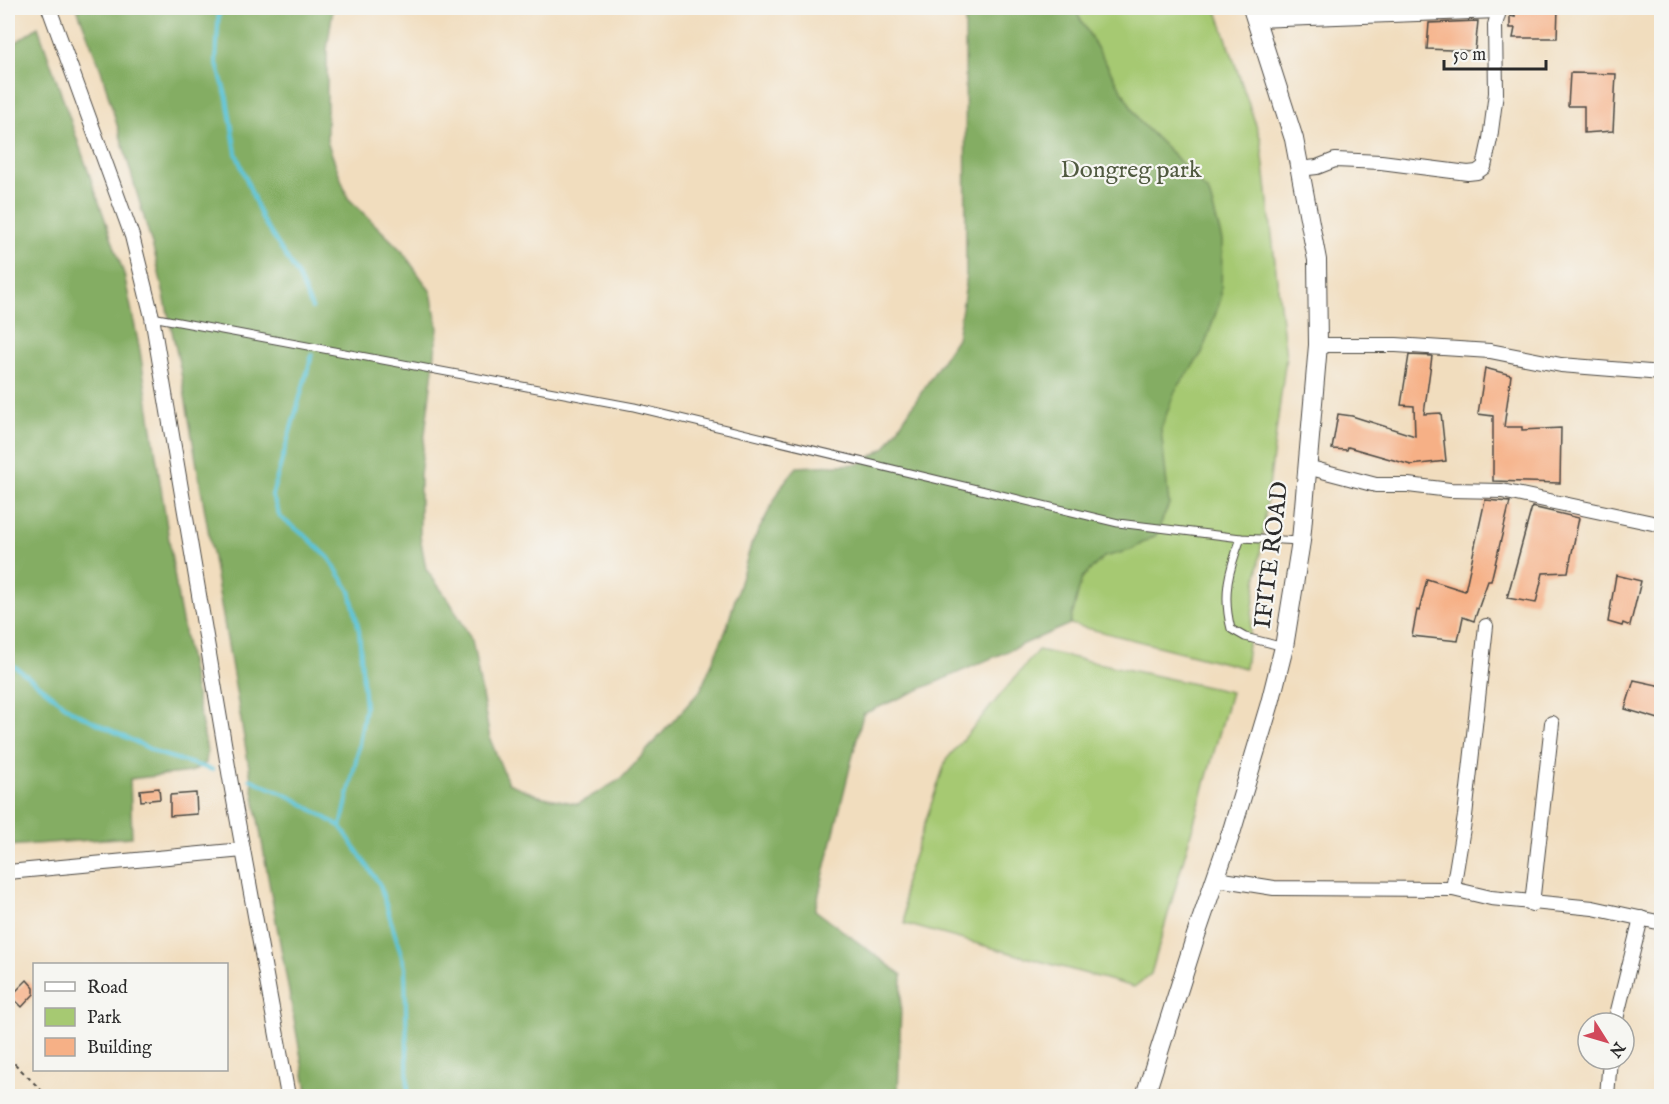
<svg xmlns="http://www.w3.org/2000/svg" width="1669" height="1104" font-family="'IM FELL English',serif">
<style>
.green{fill:#a6c972;stroke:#687a4e;stroke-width:1.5}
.forest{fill:#84ad64;stroke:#586c48;stroke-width:1.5}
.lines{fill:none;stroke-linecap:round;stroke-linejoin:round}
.stream{stroke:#5cc4d8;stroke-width:4}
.building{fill:#f6b086}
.lane-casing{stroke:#494641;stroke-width:9}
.street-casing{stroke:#494641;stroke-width:16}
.secondary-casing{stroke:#494641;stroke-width:20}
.path{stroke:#494641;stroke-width:2;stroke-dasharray:4.5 4.5;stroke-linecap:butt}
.lane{stroke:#fff;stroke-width:7}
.street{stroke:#fff;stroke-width:14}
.secondary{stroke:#fff;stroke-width:18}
.labels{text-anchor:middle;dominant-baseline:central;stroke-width:4.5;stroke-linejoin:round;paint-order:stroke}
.park-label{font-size:24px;fill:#505a40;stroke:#f6f6f2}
.street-label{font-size:24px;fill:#2b2b2b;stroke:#f6f6f2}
</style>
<rect width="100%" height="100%" fill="#f6f6f2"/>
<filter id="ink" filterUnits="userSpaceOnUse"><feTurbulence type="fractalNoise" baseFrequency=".0167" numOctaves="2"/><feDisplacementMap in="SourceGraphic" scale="12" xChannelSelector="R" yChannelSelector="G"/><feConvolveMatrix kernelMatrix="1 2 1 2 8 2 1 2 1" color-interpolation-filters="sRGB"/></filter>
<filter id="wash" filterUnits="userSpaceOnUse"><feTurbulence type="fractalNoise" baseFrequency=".008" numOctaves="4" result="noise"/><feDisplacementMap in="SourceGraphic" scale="24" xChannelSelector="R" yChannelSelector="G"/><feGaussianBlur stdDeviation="1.35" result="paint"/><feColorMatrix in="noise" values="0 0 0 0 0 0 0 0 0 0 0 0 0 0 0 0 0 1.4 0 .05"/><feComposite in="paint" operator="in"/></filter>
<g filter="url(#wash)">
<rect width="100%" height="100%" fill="#f1ddbe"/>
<g class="green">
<path d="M971,8h245l45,132 25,217 -41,311 -175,-44z"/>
<path d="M1038,650l193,42 -80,282 -17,13 -229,-63 -1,-39 42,-125z"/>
</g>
<g class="forest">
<path d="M77,8h256l-6,42v91l21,57 54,53 29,41 7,36 -18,147v61l6,33 24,33 22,38 18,99 18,44 31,13 39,8 43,-25 79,-88 26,-61 25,-85 32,-61 14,-17 62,-3 26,-16 72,-110 9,-54 -1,-276h109l66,114 35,34 34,37 13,47 -1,58 -19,55 -27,38 -14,38 8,75 -13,31 -25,15 -27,7 -22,21 -12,46 -207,90 -48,196 87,65 -4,121h-590l-40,-219 -88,-510 -25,-112 -54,-185z"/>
<path d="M38,27l86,247 16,77 39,254 28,146 -1,12 -15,9 -61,7 2,58 -124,9v-798z"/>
</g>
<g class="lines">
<g class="stream">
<path d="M219,8l-3,53 11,37 9,55 26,66 36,57 14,32"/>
<path d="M312,355l-40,140 8,22 27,20 22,21 21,33 9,39 6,78 -8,48 -16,71"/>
<path d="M8,661l64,50 88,43 53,16"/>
<path d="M250,779l43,19 48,29 39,58 25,82 3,129"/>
</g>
</g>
<g id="blocks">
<g class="building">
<path d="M1515,8h43l-1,30h-44l2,-10h-5v-12l5,1z"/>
<path d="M1478,21l-3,30 -48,-2 2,-26z"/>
<path d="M1570,73l46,1 -3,57 -29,2v-27h-16z"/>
<path d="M1409,355l23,1 -8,58 17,-1 5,48 -35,4 -63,-18 -1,3 -15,-1 6,-35 14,2 63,20 -1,-30 -13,-1z"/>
<path d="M1485,368l26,7 -7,52h18v3l39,-2 -1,55 -67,-2v-65l-15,-2z"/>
<path d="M1485,500l25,2 -19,79h-3l-14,40 -11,-4 -5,24 -46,-5 5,-26 2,1 8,-32 38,12z"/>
<path d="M1532,507l47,11 -11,54 -25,1 -7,30 -29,-5z"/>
<path d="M1616,575l25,6 -11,45 -7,-3 -1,3 -14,-4z"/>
<path d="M1634,680l28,6v34l-37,-11z"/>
<path d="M159,788l1,11 -19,2 -1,-11z"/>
<path d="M196,793l1,21 -27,2v-21z"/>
<path d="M27,980l7,8v6l-12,13 -11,-11z"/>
</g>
</g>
</g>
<g filter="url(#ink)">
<use href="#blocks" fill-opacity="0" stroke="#494641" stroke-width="1.5"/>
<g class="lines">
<g class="lane-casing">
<g id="lane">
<path d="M152,317l482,90 484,116 123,15 59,3"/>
<path d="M1241,538c-12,32 -19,56 -10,91l14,8 39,10"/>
</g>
</g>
<g class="street-casing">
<g id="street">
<path d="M49,8l83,228 20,81 79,467 57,312"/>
<path d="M1255,20l243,-9"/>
<path d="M1299,169l18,-2 18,-7 46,2 87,11 9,-1 7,-5 6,-28 6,-46 -1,-68 5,-17"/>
<path d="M1318,345h78l94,6 71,14 101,8"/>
<path d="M1307,467l69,18h32l42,5 52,1 160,34"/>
<path d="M8,872l235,-22"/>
<path d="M1217,879l57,9 179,1 38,9 102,10 69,15"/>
<path d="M1453,889l12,-73 21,-190"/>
<path d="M1532,904l20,-181"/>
<path d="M1615,1023l26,-105"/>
<path d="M1607,1096l3,-37"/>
</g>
</g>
<g class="secondary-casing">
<path id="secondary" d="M1145,1096l51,-161 36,-105 38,-127 14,-56 17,-106 17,-196 -1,-85 -23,-121 -42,-131"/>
</g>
<path class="path" d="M8,1057l39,39"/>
<use href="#lane" class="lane"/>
<use href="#street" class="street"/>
<use href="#secondary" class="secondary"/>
</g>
</g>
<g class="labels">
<g class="park-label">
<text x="1131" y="170">Dongreg park</text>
</g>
<g class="street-label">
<text transform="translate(1272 555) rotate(-83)">IFITE ROAD</text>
</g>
</g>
<rect width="1669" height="1104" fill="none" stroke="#f6f6f2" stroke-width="30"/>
<rect x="33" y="963" width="195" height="108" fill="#f6f6f2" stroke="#a5a5a2" stroke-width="1.5"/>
<rect x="45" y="982" width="30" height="9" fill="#ffffff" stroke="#a5a5a2" stroke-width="1.5"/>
<text x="87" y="993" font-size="18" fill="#2b2b2b">Road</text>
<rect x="45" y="1008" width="30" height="18" fill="#a6c972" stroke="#a5a5a2" stroke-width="1.5"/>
<text x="87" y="1023" font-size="18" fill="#2b2b2b">Park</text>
<rect x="45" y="1038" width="30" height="18" fill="#f6b086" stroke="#a5a5a2" stroke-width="1.5"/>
<text x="87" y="1053" font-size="18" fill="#2b2b2b">Building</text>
<g transform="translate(1606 1041) rotate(127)"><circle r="28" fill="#f6f6f2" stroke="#a5a5a2" stroke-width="1.5"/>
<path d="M0-4.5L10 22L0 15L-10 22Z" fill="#d1495b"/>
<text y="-9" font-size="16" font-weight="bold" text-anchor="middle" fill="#2b2b2b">N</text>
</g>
<path d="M1444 60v9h102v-9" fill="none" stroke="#2b2b2b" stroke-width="3"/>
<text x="1453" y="60" font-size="18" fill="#2b2b2b" stroke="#f6f6f2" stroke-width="4.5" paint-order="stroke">50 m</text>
</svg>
